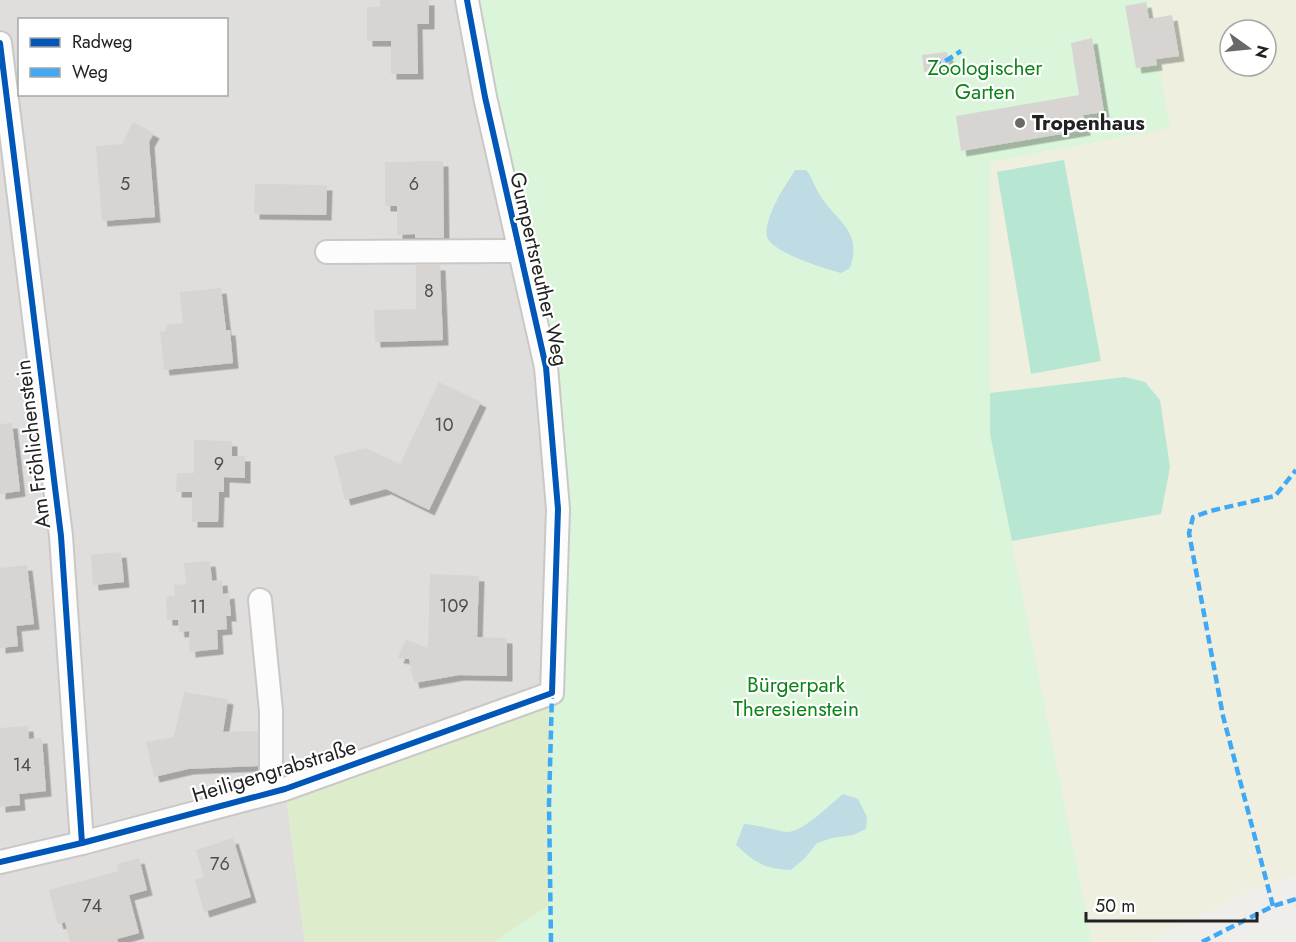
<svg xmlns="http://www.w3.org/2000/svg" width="1296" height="942" font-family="Jost,sans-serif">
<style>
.residential{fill:#dfdedc;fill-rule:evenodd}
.farmland{fill:#efefdf;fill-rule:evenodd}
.grass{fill:#ddeccb}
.park{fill:#daf5da}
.pitch{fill:#b7e6d2}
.water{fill:#bfdbe3}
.building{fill:#d7d4d2;filter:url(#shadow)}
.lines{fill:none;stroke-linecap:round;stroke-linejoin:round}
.minor-casing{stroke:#c9c8c7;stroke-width:26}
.minor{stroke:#fdfcfc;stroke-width:22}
.quiet{stroke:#3fa9f5;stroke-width:4.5;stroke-dasharray:9 4.5;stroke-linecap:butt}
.cycleway-casing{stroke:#fff;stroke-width:10}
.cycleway{stroke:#0057b8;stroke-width:6}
.poi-dot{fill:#6a6968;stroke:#fff;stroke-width:2}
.labels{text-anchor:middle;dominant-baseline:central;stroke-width:4.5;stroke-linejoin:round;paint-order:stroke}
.number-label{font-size:18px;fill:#4f4e4e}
.park-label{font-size:21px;fill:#0c8416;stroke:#fff}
.poi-label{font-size:21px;font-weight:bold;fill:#222;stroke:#fff;text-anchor:start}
.street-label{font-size:21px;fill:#222;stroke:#fff}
</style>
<defs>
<filter id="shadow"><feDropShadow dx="5.5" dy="5.5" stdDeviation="0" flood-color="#0004"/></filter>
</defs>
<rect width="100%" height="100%" fill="#f0eeeb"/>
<path class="residential" d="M0,0h467l78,367 7,326 -267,96 20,153h-305zM20,20h206v74h-206z"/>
<path class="farmland" d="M1148,0h148v875l-47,16 -101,51h-56l-102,-508v-272l180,-34zM1230,30h36v36h-36z"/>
<path class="grass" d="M552,693l-3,213 -55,36h-189l-20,-153z"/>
<path class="park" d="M467,0h681l22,128 -180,34v272l102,508h-598l55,-37 3,-212 -6,-326z"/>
<g class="pitch">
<path d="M1064,160l37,201 -70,13 -34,-202z"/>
<path d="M1125,377l20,5 15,18 10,67 -9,47 -149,27 -22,-107v-41z"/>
</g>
<g class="water">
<path d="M795,170h11c6,7 7,13 11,20 15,30 47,38 33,78l-9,5c-15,-4 -68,-20 -74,-36 -3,-9 5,-27 9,-35 5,-11 13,-21 19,-32z"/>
<path d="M843,794l15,5 9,18 -1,12 -13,6 -21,3 -15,5 -12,15 -14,12c-28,-2 -34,-6 -55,-25l8,-21c15,1 28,6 42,8 17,1 44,-28 57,-38z"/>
</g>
<g class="building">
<path d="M380,0h49v24h-12l1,50h-27v-33h-24v-34h13z"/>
<path d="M1146,2l3,17 23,-4 7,41 -23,3 1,6 -21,3 -11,-62z"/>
<path d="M1092,38l12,74 -21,3 2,15 -124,21 -5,-35 123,-21 -8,-52z"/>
<path d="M947,52l3,17 -26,3 -2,-17z"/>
<path d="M133,122l21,11 -5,9 6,75 -53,4 -6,-75 26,-2z"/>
<path d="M443,161l1,77h-29v-4l-18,1v-29h-12v-44z"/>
<path d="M255,184l72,1 -1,30 -72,-1z"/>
<path d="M416,265h24l3,75 -68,2 -1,-32 42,-1z"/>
<path d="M221,288l5,42h4l3,33 -69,7 -4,-38 6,-1v-6l17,-2 -3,-31z"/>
<path d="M439,382l42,20 -52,108 -43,-21 -41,11 -11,-44 32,-8 34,16z"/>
<path d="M12,423l8,68 -20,3v-70z"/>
<path d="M194,440l38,1v15h13v22l-21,-1v15h-5l-1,30h-26v-30h-16l1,-19h17z"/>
<path d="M121,552l3,30 -31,3 -2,-30z"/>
<path d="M210,561l2,20 10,-1 1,14 6,-1 2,23h-5l1,13 -10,1 1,19 -28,3 -1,-21 -10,1 -1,-12h-11l-1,-23 9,-1 -1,-11 12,-1 -2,-21z"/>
<path d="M27,565l7,59 -18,2 2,20 -18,2v-80z"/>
<path d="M430,574l49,2 -2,61 30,1v38l-48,-1 -45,8 -5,-24 -11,-1 5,-14 3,-1 -1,-4 23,9z"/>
<path d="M184,692l44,7 -5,33 35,-1v35l-70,3 -34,8 -8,-35 28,-5z"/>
<path d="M28,726l1,13 13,-1 4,53 -27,3 1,11 -20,2v-79z"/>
<path d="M233,838l18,59 -47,15 -9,-32 9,-3 -8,-27z"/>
<path d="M139,858l8,32 -18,5 10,38 -22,6 1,3h-48l-5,-20 -7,2 -9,-34 70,-19 -2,-7z"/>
</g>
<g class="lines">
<g class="minor-casing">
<g id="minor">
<path d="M0,43l61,493 21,307"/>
<path d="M327,252l191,-1"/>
<path d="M260,600l11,111v81"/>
<path d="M0,862l82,-19 203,-54 267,-96 6,-184 -12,-142 -61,-270 -18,-97"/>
</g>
</g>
<use href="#minor" class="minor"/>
<g class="quiet">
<path d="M932,63l12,-1 17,-11"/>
<path d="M1273,906l-50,-190 -34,-183 4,-16 17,-6 65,-15 21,-26"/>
<path d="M551,942l-2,-138 3,-111"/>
<path d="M1202,942l71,-36 23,-7"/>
</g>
<g class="cycleway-casing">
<g id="cycleway">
<path d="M0,43l61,493 21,307"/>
<path d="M0,862l82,-19 203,-54 267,-96 6,-184 -12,-142 -61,-270 -18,-97"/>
</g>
</g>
<use href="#cycleway" class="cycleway"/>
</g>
<circle class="poi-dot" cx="1020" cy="123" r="6"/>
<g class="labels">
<g class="number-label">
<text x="125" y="184">5</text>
<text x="414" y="184">6</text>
<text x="429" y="291">8</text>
<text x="444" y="425">10</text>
<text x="219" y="464">9</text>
<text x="454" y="606">109</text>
<text x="198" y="607">11</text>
<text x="22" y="765">14</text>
<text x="220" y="864">76</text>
<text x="92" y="906">74</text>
</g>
<g class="park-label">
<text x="985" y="68">Zoologischer<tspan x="985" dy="24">Garten</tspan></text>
<text x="796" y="685">Bürgerpark<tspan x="796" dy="24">Theresienstein</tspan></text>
</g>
<g class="poi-label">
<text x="1032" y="123">Tropenhaus</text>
</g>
<g class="street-label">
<text transform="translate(539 269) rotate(77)">Gumpertsreuther Weg</text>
<text transform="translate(33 444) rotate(-97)">Am Fröhlichenstein</text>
<text transform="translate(274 771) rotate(-17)">Heiligengrabstraße</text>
</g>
</g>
<rect x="18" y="18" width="210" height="78" fill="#ffffff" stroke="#a7a7a7" stroke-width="1.5"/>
<rect x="30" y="38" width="30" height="9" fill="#0057b8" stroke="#a7a7a7" stroke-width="1.5"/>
<text x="72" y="48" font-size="18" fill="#222222">Radweg</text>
<rect x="30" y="68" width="30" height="9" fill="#3fa9f5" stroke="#a7a7a7" stroke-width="1.5"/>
<text x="72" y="78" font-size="18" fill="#222222">Weg</text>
<g transform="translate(1248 48) rotate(105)"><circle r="28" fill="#ffffff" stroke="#a7a7a7" stroke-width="1.5"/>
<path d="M0-4.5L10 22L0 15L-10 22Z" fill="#6a6968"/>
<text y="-9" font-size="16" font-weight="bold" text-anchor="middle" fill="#222222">N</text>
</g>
<path d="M1086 912v9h171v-9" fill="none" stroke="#222222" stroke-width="3"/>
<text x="1095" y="912" font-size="18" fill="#222222" stroke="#ffffff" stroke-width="4.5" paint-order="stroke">50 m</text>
</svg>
